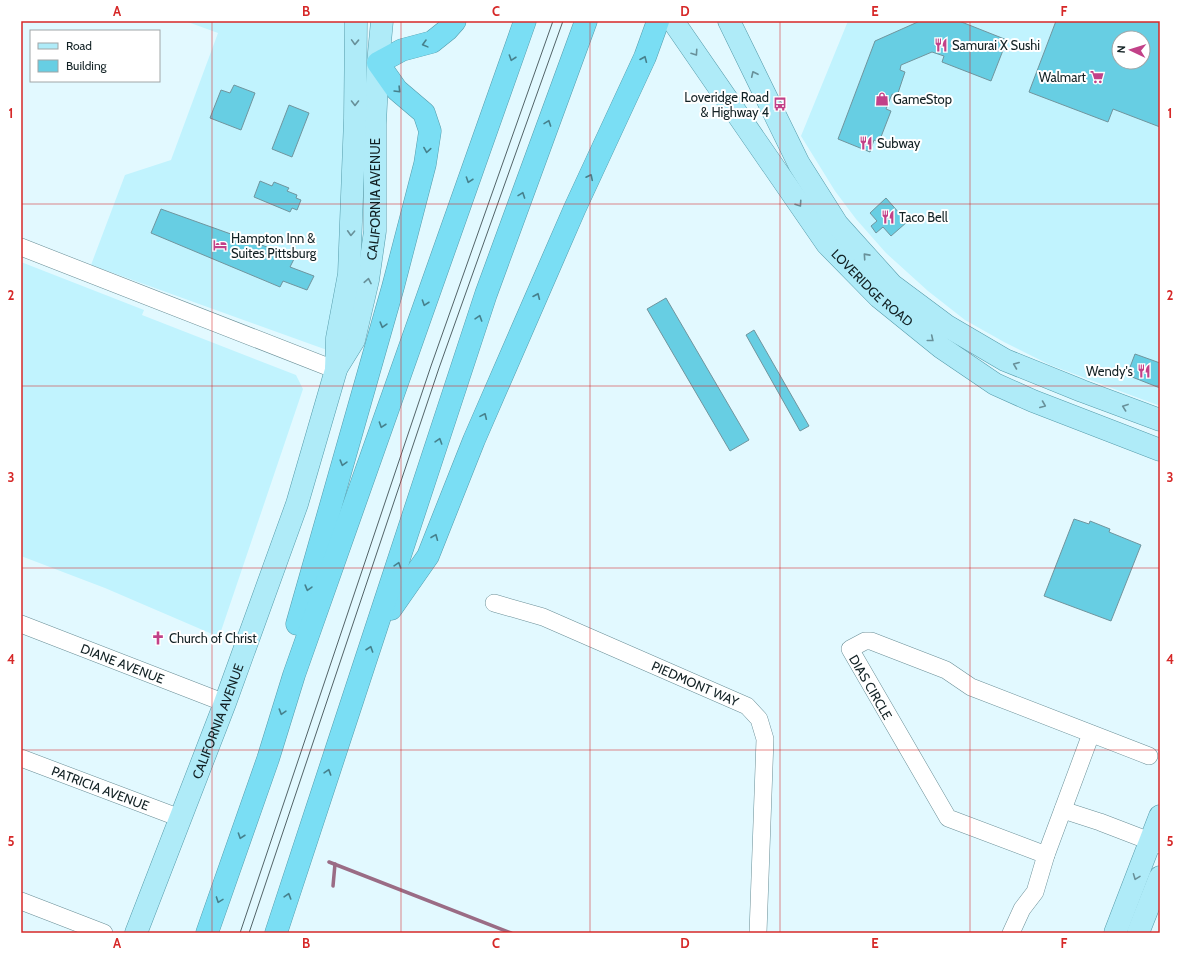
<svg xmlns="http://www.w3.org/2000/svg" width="1181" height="954" font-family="Cabin,sans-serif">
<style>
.built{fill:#c1f3fe;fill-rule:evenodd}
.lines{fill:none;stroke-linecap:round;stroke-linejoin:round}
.stream{stroke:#9a6c85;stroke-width:3.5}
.building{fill:#67cee3;stroke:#70959e;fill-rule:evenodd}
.minor-casing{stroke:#6a8f97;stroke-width:18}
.major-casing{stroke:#569cab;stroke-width:23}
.highway-casing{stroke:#569cab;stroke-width:23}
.minor{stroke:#fff;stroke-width:17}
.major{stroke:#afebf8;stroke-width:22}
.highway{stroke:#7adef4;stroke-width:22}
.tram{stroke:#526367;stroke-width:1}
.oneway{stroke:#689099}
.oneway2{stroke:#46808c}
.grid{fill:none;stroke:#d62828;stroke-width:1;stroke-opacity:0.55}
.labels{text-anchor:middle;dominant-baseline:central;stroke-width:4;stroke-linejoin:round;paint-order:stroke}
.poi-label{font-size:13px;fill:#122124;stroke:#fff;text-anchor:start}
.street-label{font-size:13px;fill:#122124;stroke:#fff}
.neatline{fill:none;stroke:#d62828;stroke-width:1.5}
.grid-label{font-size:13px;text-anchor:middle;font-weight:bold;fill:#d62828}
</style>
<rect width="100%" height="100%" fill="#e2f9ff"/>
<g class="built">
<path d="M185,21h161l-2,254 -17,75 -236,-85 34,-90 46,-15 47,-127z"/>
<path d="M848,21h312v385l-110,-41 -46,-23 -39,-22 -37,-29 -42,-38 -30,-34 -21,-28 -34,-55zM1119,38h24v24h-24z"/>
<path d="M21,262l123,48 -2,5 154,60 7,14 -84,248 -114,-49 -84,-32z"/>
</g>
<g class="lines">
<g class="stream">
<path d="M329,862l182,71"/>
<path d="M333,886l2,-22"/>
</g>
</g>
<g class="building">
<path d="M920,21h39l48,19 -16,41 -49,-19 2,-6 -12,-4 -31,13 -1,5 5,2 -8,24 -5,-2 -6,15 5,2 -12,31 -5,-2 -4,12 -32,-13 37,-98z"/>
<path d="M1056,21h104v106l-47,-18 -5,13 -79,-30zM1119,38h24v24h-24z"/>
<path d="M234,85l21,8 -14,37 -31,-12 11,-28 9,3z"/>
<path d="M289,105l20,8 -17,44 -20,-8z"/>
<path d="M260,181l12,5 2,-4 15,6 -2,3 10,4 -1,3 5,2 -4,10 -5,-2 -2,4 -36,-15z"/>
<path d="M886,198l21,24 -16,14 -8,-9 -7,6 -5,-7 6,-5 -7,-8z"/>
<path d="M161,209l134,48 -5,10 24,9 -7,14 -24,-9 -3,6 -129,-54z"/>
<path d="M666,298l83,142 -19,11 -83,-142z"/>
<path d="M754,330l55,96 -9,5 -54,-96z"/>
<path d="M1135,354l25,9v25l-33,-13z"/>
<path d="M1074,519l15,5 1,-3 20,8 -1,3 32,13 -30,76 -67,-25z"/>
</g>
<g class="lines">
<g class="minor-casing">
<g id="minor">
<path d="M21,247l315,123"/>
<path id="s1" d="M494,603l49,14 204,89 12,13 6,20 -7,194"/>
<path id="s2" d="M21,624l204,79"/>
<path id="s3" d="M21,758l159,60"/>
<path d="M1063,810l37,12 60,23"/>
<path d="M1046,855l-98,-37 -98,-169 15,-8h6l75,29 25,17 178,69"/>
<path d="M21,901l83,32"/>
<path d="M1011,933l11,-24 13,-17 11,-37 45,-121"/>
</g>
</g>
<g class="major-casing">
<g id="major">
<path id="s4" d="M673,21l154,223 52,53 63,51 53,36 38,17 127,49"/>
<path d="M729,21l70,143 38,60 55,61 55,41 58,34 77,31 78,29"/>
<path id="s5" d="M336,369l18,-29 14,-60 7,-49v-107l3,-61 4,-42"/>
<path id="s6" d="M136,933l89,-230 72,-199 39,-134 1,-32 12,-64 6,-155 1,-98"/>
<path d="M1115,933l45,-117"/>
<path d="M1138,933l22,-56"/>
</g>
</g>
<g class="highway-casing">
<g id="highway">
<path d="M391,609l37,-53 46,-116 101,-232 70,-151 13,-36"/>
<path d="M297,624l96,-337 32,-123 5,-33 -6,-18 -27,-23 -19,-27 24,-13 30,-8 15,-12 8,-9"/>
<path d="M207,933l61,-174 26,-84 231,-654"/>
<path d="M276,933l210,-639 100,-273"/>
</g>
</g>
<use href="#minor" class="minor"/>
<use href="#major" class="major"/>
<use href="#highway" class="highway"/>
<g class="tram">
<path d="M240,933l191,-567 122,-345"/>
<path d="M249,933l190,-565 124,-347"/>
</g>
</g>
<defs><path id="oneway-chevron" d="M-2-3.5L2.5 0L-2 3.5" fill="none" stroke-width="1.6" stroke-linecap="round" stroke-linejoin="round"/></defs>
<g class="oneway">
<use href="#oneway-chevron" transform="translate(355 42) rotate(92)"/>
<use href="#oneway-chevron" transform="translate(695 53) rotate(56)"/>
<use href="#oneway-chevron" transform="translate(754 74) rotate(-115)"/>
<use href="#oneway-chevron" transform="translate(355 103) rotate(90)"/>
<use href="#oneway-chevron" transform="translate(799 204) rotate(56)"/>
<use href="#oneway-chevron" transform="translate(351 233) rotate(93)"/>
<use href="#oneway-chevron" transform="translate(866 256) rotate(-132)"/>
<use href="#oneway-chevron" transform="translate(368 281) rotate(-79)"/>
<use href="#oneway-chevron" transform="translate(931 339) rotate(39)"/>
<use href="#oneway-chevron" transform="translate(1016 365) rotate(-158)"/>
<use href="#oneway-chevron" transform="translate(1043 405) rotate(22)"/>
<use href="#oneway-chevron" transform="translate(1125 407) rotate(-160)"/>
<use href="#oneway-chevron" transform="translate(1136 877) rotate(111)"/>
</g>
<g class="oneway2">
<use href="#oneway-chevron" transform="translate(425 44) rotate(165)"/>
<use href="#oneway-chevron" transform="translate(512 58) rotate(109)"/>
<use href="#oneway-chevron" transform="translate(644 59) rotate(-67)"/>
<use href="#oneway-chevron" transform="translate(398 90) rotate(46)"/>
<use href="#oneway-chevron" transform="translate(548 123) rotate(-70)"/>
<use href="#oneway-chevron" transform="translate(427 150) rotate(99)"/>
<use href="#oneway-chevron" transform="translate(590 177) rotate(-64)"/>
<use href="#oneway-chevron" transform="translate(469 180) rotate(109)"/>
<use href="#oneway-chevron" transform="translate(522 195) rotate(-70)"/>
<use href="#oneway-chevron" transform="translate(537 296) rotate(-67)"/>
<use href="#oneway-chevron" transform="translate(425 303) rotate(109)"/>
<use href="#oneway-chevron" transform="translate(479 318) rotate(-72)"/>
<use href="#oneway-chevron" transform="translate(383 325) rotate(106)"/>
<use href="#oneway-chevron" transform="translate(484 416) rotate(-66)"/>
<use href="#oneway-chevron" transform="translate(382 425) rotate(109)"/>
<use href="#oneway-chevron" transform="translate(439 441) rotate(-72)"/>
<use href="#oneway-chevron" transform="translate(343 463) rotate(106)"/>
<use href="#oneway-chevron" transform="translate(435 537) rotate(-68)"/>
<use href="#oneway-chevron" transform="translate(398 565) rotate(-72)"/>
<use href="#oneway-chevron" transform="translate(308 588) rotate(106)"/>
<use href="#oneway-chevron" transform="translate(370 649) rotate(-71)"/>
<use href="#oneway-chevron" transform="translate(282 712) rotate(107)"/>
<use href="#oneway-chevron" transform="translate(328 772) rotate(-72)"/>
<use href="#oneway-chevron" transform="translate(241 836) rotate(109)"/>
<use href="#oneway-chevron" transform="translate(288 896) rotate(-73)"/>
<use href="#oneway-chevron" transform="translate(219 900) rotate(110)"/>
</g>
<path class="grid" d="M212,21v912M401,21v912M590,21v912M780,21v912M970,21v912M21,204h1139M21,386h1139M21,568h1139M21,750h1139"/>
<defs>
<g id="restaurant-bare" transform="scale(1.08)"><path d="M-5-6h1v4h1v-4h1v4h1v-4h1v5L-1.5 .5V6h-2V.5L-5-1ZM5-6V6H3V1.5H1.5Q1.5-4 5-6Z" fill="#c24188" stroke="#fff" stroke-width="2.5" paint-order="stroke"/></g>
<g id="supermarket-bare" transform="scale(1.08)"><path d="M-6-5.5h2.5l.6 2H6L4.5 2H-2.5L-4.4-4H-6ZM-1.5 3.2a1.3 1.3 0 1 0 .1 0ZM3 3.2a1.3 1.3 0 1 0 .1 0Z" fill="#c24188" stroke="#fff" stroke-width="2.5" paint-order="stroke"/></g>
<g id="shop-bare" transform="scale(1.08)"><path d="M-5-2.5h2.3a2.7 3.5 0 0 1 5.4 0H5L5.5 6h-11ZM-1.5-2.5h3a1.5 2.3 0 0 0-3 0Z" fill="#c24188" stroke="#fff" stroke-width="2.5" paint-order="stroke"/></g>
<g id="bus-bare" transform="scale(1.08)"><path d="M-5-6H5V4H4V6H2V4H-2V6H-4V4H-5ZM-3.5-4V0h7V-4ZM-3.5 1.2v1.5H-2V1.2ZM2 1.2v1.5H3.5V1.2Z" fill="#c24188" stroke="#fff" stroke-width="2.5" paint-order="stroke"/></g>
<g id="hotel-bare" transform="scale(1.08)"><path d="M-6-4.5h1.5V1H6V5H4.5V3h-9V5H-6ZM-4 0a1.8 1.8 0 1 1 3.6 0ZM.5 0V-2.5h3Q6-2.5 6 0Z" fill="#c24188" stroke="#fff" stroke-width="2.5" paint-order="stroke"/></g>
<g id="church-bare" transform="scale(1.08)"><path d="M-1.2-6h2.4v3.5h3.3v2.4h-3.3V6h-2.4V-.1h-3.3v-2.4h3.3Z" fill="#c24188" stroke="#fff" stroke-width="2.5" paint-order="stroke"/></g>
</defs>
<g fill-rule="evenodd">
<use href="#restaurant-bare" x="941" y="45"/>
<use href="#supermarket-bare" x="1097" y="77"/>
<use href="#shop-bare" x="882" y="99"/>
<use href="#bus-bare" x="780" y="104"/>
<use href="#restaurant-bare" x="866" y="143"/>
<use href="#restaurant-bare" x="888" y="217"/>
<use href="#hotel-bare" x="220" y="245"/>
<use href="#restaurant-bare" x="1144" y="371"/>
<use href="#church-bare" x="158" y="638"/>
</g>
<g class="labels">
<g class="poi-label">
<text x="952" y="45">Samurai X Sushi</text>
<text x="1086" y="77" text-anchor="end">Walmart</text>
<text x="769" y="97" text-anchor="end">Loveridge Road<tspan x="769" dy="15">&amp; Highway 4</tspan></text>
<text x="893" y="99">GameStop</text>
<text x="877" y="143">Subway</text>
<text x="899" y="217">Taco Bell</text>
<text x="231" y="238">Hampton Inn &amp;<tspan x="231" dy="15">Suites Pittsburg</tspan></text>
<text x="1133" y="371" text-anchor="end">Wendy's</text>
<text x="169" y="638">Church of Christ</text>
</g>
<g class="street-label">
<text stroke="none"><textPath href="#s5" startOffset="177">CALIFORNIA AVENUE</textPath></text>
<text stroke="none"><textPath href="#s4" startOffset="334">LOVERIDGE ROAD</textPath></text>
<text stroke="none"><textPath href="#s2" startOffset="109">DIANE AVENUE</textPath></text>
<text stroke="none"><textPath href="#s1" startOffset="217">PIEDMONT WAY</textPath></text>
<text transform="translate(871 687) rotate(60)">DIAS CIRCLE</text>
<text stroke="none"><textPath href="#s6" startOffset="227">CALIFORNIA AVENUE</textPath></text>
<text stroke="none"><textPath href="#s3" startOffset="85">PATRICIA AVENUE</textPath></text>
</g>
</g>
<rect width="1181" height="954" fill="none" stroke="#ffffff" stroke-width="44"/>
<rect x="30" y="30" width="130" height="52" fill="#ffffff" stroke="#a0a6a7"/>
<rect x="38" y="43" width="20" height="6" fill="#afebf8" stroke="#a0a6a7"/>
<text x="66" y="50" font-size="12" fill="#122124">Road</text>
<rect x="38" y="60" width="20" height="12" fill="#67cee3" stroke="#a0a6a7"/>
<text x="66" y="70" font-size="12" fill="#122124">Building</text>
<g transform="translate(1131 50) rotate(274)"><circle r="19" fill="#ffffff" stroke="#a0a6a7"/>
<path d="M0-3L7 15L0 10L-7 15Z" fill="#c24188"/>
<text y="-6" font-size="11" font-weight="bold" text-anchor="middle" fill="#122124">N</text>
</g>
<rect x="22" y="22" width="1137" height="910" class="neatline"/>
<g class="grid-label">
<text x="117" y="16">A</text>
<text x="306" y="16">B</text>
<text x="496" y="16">C</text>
<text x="685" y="16">D</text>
<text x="875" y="16">E</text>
<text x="1064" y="16">F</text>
<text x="11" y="118">1</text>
<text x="1170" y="118">1</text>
<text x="11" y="300">2</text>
<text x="1170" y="300">2</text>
<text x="11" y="482">3</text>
<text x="1170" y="482">3</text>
<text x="11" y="664">4</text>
<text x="1170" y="664">4</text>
<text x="11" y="846">5</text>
<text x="1170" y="846">5</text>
<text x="117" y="948">A</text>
<text x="306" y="948">B</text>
<text x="496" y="948">C</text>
<text x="685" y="948">D</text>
<text x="875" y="948">E</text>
<text x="1064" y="948">F</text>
</g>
</svg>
